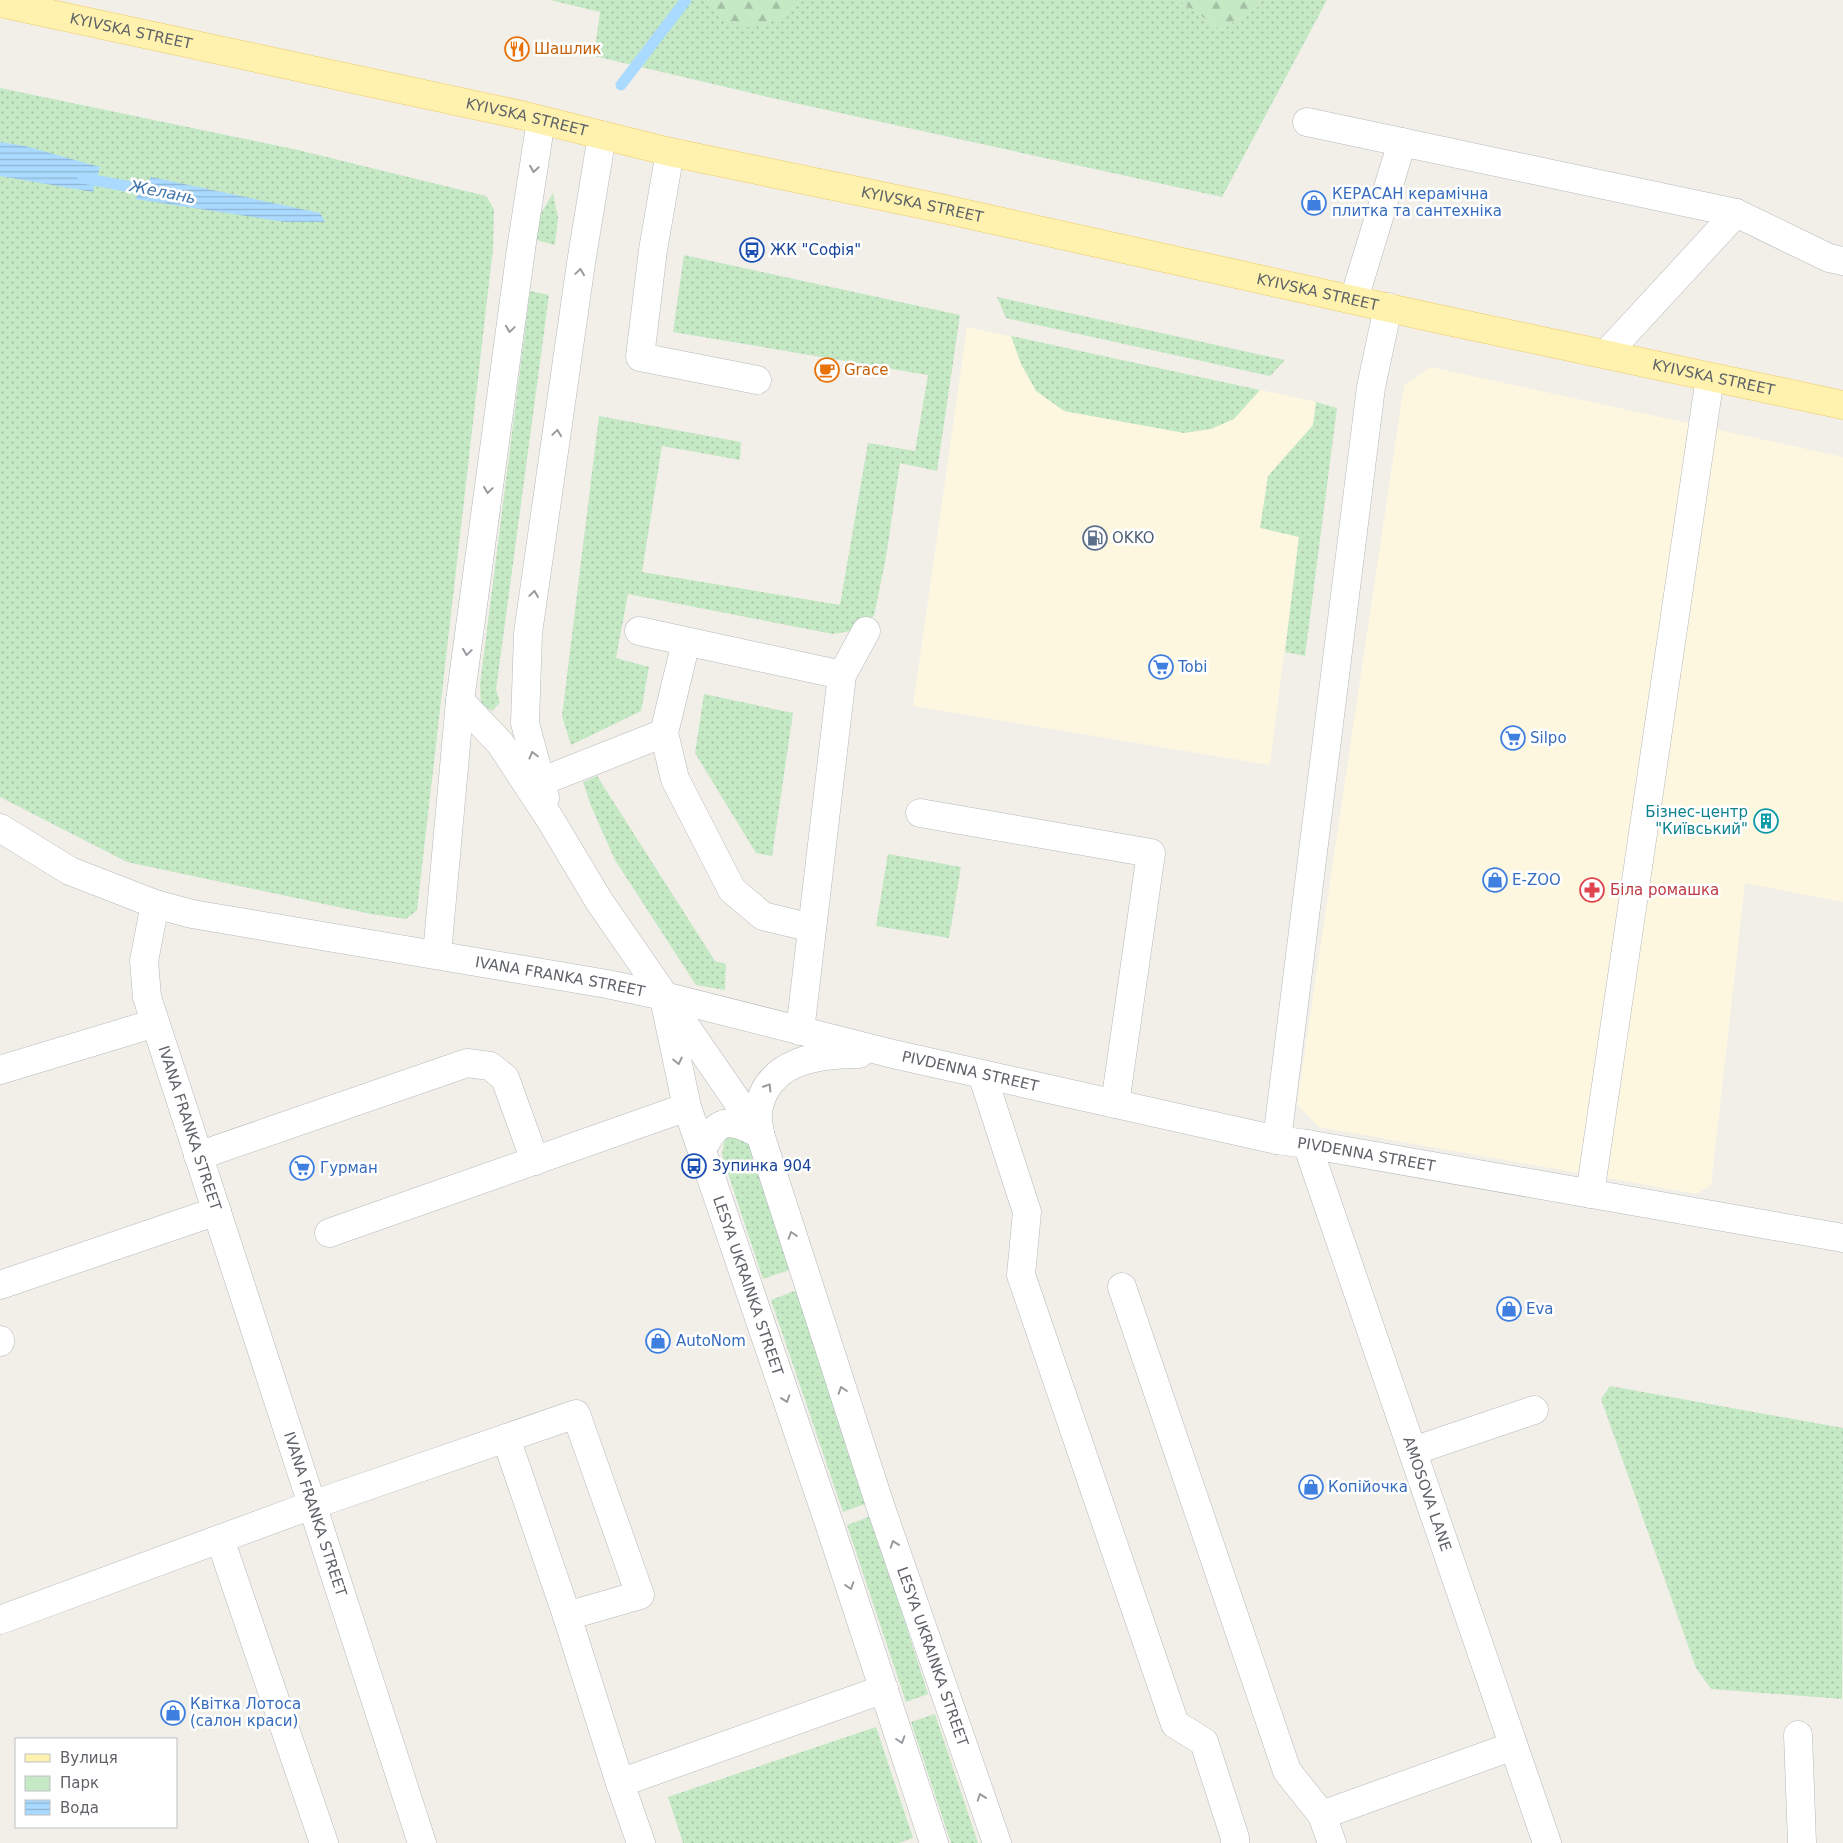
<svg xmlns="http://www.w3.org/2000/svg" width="1843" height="1843" font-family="'DejaVu Sans',sans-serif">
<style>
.commercial{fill:#fef7e0}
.green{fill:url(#green-dots)}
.forest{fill:url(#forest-firs)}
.water{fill:url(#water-rules)}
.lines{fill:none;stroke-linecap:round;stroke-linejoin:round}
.stream{stroke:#aadaff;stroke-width:11}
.minor-casing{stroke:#b5b8bc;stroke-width:29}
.major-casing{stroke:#f2c960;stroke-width:29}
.minor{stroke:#fff;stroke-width:28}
.major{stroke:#fff2af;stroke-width:28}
.oneway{stroke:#979a9d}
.labels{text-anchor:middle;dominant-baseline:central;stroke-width:5;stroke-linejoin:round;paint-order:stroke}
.street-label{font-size:15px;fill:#5f6368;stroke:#fff}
.food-label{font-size:15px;fill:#c56008;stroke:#fff;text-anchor:start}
.shop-label{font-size:15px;fill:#366cbe;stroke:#fff;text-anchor:start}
.transit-label{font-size:15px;fill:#164399;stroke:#fff;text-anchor:start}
.service-label{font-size:15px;fill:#4e5e75;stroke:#fff;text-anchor:start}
.culture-label{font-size:15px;fill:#0d838f;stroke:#fff;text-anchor:end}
.health-label{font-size:15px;fill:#be3a42;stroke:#fff;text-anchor:start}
.water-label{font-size:16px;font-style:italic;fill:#4174aa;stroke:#fff}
</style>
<defs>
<pattern id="green-dots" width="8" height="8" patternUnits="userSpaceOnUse" patternTransform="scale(1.25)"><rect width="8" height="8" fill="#c5e8c5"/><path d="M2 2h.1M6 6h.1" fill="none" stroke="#a3c0a4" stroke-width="1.8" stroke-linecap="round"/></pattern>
<pattern id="forest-firs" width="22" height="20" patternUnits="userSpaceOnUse" patternTransform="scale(1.25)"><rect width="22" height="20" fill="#c5e8c5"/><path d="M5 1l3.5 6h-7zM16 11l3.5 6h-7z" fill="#a3c0a4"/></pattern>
<pattern id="water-rules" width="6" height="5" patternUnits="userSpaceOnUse" patternTransform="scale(1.25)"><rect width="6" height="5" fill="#aadaff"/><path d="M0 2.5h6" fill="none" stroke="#8eb4d2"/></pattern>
</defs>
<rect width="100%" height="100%" fill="#f1efe8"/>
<g class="commercial">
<path d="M967,327l349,75 -46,363 -357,-59z"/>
<path d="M1431,367l412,90v445l-98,-19 -34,302 -14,9 -378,-67 -22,-23 107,-719z"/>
</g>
<g class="green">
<path d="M550,0h158l14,20 61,-2 18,-18h378l42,30 38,-24 -1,-6h69l-105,197 -450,-99 -178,-42 6,-44z"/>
<path d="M0,88l298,62 188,46 8,13 -1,39 -76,662 -11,9 -35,-5 -244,-52 -127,-65z"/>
<path d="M553,193l5,25 -3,27 -19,-5 4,-25z"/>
<path d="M684,255l276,60 -23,156 -37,-8 -14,94 -12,59 -24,15 -17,3 -205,-40 -12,64 33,9 -8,44 -70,34 -9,-29 37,-300 142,26 -1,18 -78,-14 -20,126 198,33 28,-162 47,8 13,-76 -255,-43z"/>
<path d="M530,291l19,4 -53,395 4,13 -8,8 -11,-7 -1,-19z"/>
<path d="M997,297l288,63 -15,16 -264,-58z"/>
<path d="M1011,336l249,54 -26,29 -23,10 -27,4 -120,-22 -28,-20 -15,-27z"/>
<path d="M1316,402l21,6 -32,248 -20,-4 14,-115 -39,-9 8,-52 45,-51z"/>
<path d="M704,694l89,19 -21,143 -16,-3 -61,-100z"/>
<path d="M597,776l118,185 11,3 -1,26 -29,-5 -81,-125 -24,-54 -8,-24z"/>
<path d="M888,854l73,13 -12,71 -73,-12z"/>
<path d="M739,1136l10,9 40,125 -26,9 -41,-124 3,-18z"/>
<path d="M797,1290l71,213 -25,9 -72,-212z"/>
<path d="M1610,1386l233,42 -1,271 -131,-10 -15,-21 -95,-269z"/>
<path d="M871,1516l57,178 -22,8 -59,-177z"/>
<path d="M935,1714l43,129h-27l-40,-121z"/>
<path d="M876,1727l37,111 -14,5h-216l-15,-46z"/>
</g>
<g class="forest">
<path d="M708,0h93l-18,18 -34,10 -27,-8z"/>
<path d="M1179,0h79l1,6 -38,24z"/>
</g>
<g class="water">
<path d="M0,142l25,4 75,21 -7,25 -93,-16z"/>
<path d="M151,177l169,36 5,9h-39l-151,-23z"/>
</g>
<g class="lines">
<g class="stream">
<path d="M621,85l65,-85"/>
<path d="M83,178l75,14"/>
</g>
<g class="minor-casing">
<g id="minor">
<path d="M1307,122l429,91"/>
<path d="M670,152l-17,98 -13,107 117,23"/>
<path d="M1354,299l48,-157"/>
<path d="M1606,354l130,-141 93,45 14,3"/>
<path d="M639,631l203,44"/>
<path d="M686,642l-22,91 11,46 57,111 31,26 49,12"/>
<path id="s1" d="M460,701l40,42 50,76 49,82 161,233 120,371 117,338"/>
<path d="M540,782l124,-49"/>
<path d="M545,798l-20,-75 3,-90 53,-370 21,-128"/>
<path d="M920,813l231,40 -36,251"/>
<path id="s2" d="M0,828l70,43 85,33 37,10 415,70 57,12 229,58 384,86 30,4 536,94"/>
<path id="s3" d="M155,904l-11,57 3,36 275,846"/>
<path d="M437,954l23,-253 61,-452 20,-129"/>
<path id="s4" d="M666,1008l21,99 142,416 105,320"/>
<path d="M800,1031l42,-356 24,-44"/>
<path d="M0,1070l155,-47"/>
<path d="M982,1074l45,138 -6,63 154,449 29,18 31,96v5"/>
<path d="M760,1134c-1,-8 -3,-16 -2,-23 9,-51 60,-57 101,-57"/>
<path d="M1277,1140l94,-753 17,-80"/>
<path id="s5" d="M1307,1144l240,699"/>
<path d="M702,1150c16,-33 27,-32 58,-16"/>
<path d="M198,1156l269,-93 23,3 15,12 30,83"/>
<path d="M1590,1194l120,-817"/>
<path d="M329,1233l358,-126"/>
<path d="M0,1285l217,-74"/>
<path d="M1122,1287l165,484 35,44 191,-69"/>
<path d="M0,1340v2"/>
<path d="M506,1438l61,178"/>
<path d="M1413,1451l121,-41"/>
<path d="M220,1539l104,304"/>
<path d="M0,1620l312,-115 264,-91 64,181 -73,21 53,167"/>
<path d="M1798,1735l4,108"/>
<path d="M1322,1815l10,28"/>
<path d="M641,1843l-21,-60 264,-94"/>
</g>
</g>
<g class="major-casing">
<g id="major">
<path id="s6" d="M0,3l521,112 149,37 274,57 490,109 409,87"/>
</g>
</g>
<use href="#minor" class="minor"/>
<use href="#major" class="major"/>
</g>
<defs><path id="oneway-chevron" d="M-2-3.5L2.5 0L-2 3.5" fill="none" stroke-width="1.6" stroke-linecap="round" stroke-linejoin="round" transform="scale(1.25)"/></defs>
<g class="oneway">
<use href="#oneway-chevron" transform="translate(534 169) rotate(99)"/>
<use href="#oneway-chevron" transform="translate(580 272) rotate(-82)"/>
<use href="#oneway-chevron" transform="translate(510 329) rotate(98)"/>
<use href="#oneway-chevron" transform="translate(557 433) rotate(-82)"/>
<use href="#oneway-chevron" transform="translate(488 490) rotate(98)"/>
<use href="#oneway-chevron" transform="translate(534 594) rotate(-82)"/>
<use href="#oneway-chevron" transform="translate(467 652) rotate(98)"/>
<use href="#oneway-chevron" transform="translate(533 755) rotate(-105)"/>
<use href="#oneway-chevron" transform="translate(678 1061) rotate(78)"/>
<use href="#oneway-chevron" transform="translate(768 1087) rotate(-57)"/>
<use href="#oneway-chevron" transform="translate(792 1235) rotate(-108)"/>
<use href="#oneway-chevron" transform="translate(842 1390) rotate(-108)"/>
<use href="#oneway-chevron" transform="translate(786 1399) rotate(71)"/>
<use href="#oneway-chevron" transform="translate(894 1544) rotate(-109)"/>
<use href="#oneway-chevron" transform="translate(850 1586) rotate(72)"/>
<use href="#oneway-chevron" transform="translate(901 1740) rotate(72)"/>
<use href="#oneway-chevron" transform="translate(981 1797) rotate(-109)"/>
</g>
<defs>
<g id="restaurant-ring" transform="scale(1.25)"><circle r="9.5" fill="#fff" stroke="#e8710a" stroke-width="1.5"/><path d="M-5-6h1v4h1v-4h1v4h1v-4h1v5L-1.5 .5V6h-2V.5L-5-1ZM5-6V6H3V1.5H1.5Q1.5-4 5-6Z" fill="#e8710a"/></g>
<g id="shop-ring" transform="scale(1.25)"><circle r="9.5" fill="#fff" stroke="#3f7fe0" stroke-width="1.5"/><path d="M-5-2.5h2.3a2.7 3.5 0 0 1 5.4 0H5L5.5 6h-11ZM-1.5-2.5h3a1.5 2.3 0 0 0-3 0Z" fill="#3f7fe0"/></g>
<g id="bus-ring" transform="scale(1.25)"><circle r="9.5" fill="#fff" stroke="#1a4fb4" stroke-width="1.5"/><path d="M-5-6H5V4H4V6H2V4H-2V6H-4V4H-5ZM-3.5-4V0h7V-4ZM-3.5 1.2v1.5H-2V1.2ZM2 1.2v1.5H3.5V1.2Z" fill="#1a4fb4"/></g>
<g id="cafe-ring" transform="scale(1.25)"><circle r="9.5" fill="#fff" stroke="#e8710a" stroke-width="1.5"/><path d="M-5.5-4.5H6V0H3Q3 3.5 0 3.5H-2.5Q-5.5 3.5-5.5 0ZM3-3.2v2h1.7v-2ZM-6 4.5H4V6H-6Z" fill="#e8710a"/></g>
<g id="fuel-ring" transform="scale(1.25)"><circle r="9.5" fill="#fff" stroke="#5c6f8a" stroke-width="1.5"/><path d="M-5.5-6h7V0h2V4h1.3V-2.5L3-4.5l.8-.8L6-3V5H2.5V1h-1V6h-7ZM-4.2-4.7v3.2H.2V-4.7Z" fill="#5c6f8a"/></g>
<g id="supermarket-ring" transform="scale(1.25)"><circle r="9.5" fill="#fff" stroke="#3f7fe0" stroke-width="1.5"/><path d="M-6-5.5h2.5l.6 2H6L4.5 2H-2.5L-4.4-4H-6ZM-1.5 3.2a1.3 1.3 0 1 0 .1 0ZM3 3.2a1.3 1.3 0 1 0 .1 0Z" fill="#3f7fe0"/></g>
<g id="building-ring" transform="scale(1.25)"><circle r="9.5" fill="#fff" stroke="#0f9aa8" stroke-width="1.5"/><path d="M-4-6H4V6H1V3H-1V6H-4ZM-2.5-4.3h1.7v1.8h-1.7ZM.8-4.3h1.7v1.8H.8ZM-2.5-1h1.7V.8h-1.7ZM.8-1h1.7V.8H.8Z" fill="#0f9aa8"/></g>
<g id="pharmacy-ring" transform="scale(1.25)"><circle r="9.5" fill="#fff" stroke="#e0444e" stroke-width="1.5"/><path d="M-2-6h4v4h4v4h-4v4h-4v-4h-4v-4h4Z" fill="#e0444e"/></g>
</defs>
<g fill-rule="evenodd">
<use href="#restaurant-ring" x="517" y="49"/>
<use href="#shop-ring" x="1314" y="203"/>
<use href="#bus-ring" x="752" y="250"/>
<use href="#cafe-ring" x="827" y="370"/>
<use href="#fuel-ring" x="1095" y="538"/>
<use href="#supermarket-ring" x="1161" y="667"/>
<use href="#supermarket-ring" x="1513" y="738"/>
<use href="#building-ring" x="1766" y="821"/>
<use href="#shop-ring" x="1495" y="880"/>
<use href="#pharmacy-ring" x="1592" y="890"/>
<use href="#bus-ring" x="694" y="1166"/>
<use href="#supermarket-ring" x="302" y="1168"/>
<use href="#shop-ring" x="1509" y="1309"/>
<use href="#shop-ring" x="658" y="1341"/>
<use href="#shop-ring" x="1311" y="1487"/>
<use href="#shop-ring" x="173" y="1713"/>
</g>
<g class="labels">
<g class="street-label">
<text stroke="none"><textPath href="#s6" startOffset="134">KYIVSKA STREET</textPath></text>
<text stroke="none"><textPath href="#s6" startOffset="539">KYIVSKA STREET</textPath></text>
<text stroke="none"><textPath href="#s6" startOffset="944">KYIVSKA STREET</textPath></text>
<text stroke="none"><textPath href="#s6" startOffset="1349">KYIVSKA STREET</textPath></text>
<text stroke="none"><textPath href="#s6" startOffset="1754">KYIVSKA STREET</textPath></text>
<text stroke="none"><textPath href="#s2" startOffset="585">IVANA FRANKA STREET</textPath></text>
<text stroke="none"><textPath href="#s2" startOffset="1006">PIVDENNA STREET</textPath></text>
<text stroke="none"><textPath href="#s3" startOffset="232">IVANA FRANKA STREET</textPath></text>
<text stroke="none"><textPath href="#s2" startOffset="1411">PIVDENNA STREET</textPath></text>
<text stroke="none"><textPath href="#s4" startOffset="290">LESYA UKRAINKA STREET</textPath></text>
<text stroke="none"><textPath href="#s5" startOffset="370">AMOSOVA LANE</textPath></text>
<text stroke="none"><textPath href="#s3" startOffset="638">IVANA FRANKA STREET</textPath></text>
<text stroke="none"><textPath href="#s1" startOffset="1078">LESYA UKRAINKA STREET</textPath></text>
</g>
<g class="food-label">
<text x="534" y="49">Шашлик</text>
<text x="844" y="370">Grace</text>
</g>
<g class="shop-label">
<text x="1332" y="194">КЕРАСАН керамічна<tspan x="1332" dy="17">плитка та сантехніка</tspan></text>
<text x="1178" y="667">Tobi</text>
<text x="1530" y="738">Silpo</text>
<text x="1512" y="880">E-ZOO</text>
<text x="320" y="1168">Гурман</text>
<text x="1526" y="1309">Eva</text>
<text x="676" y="1341">AutoNom</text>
<text x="1328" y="1487">Копійочка</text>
<text x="190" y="1704">Квітка Лотоса<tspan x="190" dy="17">(салон краси)</tspan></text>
</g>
<g class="transit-label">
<text x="770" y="250">ЖК "Софія"</text>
<text x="712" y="1166">Зупинка 904</text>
</g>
<g class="service-label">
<text x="1112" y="538">OKKO</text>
</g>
<g class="culture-label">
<text x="1748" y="812">Бізнес-центр<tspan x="1748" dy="17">"Київський"</tspan></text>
</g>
<g class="health-label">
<text x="1610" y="890">Біла ромашка</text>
</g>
<g class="water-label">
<text transform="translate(163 192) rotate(11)">Желань</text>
</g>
</g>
<rect x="15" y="1738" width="162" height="90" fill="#ffffff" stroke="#bfc1c3"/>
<rect x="25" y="1754" width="25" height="8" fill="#fff2af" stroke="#bfc1c3"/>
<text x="60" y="1763" font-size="15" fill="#5f6368">Вулиця</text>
<rect x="25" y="1776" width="25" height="15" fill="#c5e8c5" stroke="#bfc1c3"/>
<text x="60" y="1788" font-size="15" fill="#5f6368">Парк</text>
<rect x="25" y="1800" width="25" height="15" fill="url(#water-rules)" stroke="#bfc1c3"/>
<text x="60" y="1813" font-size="15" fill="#5f6368">Вода</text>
</svg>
